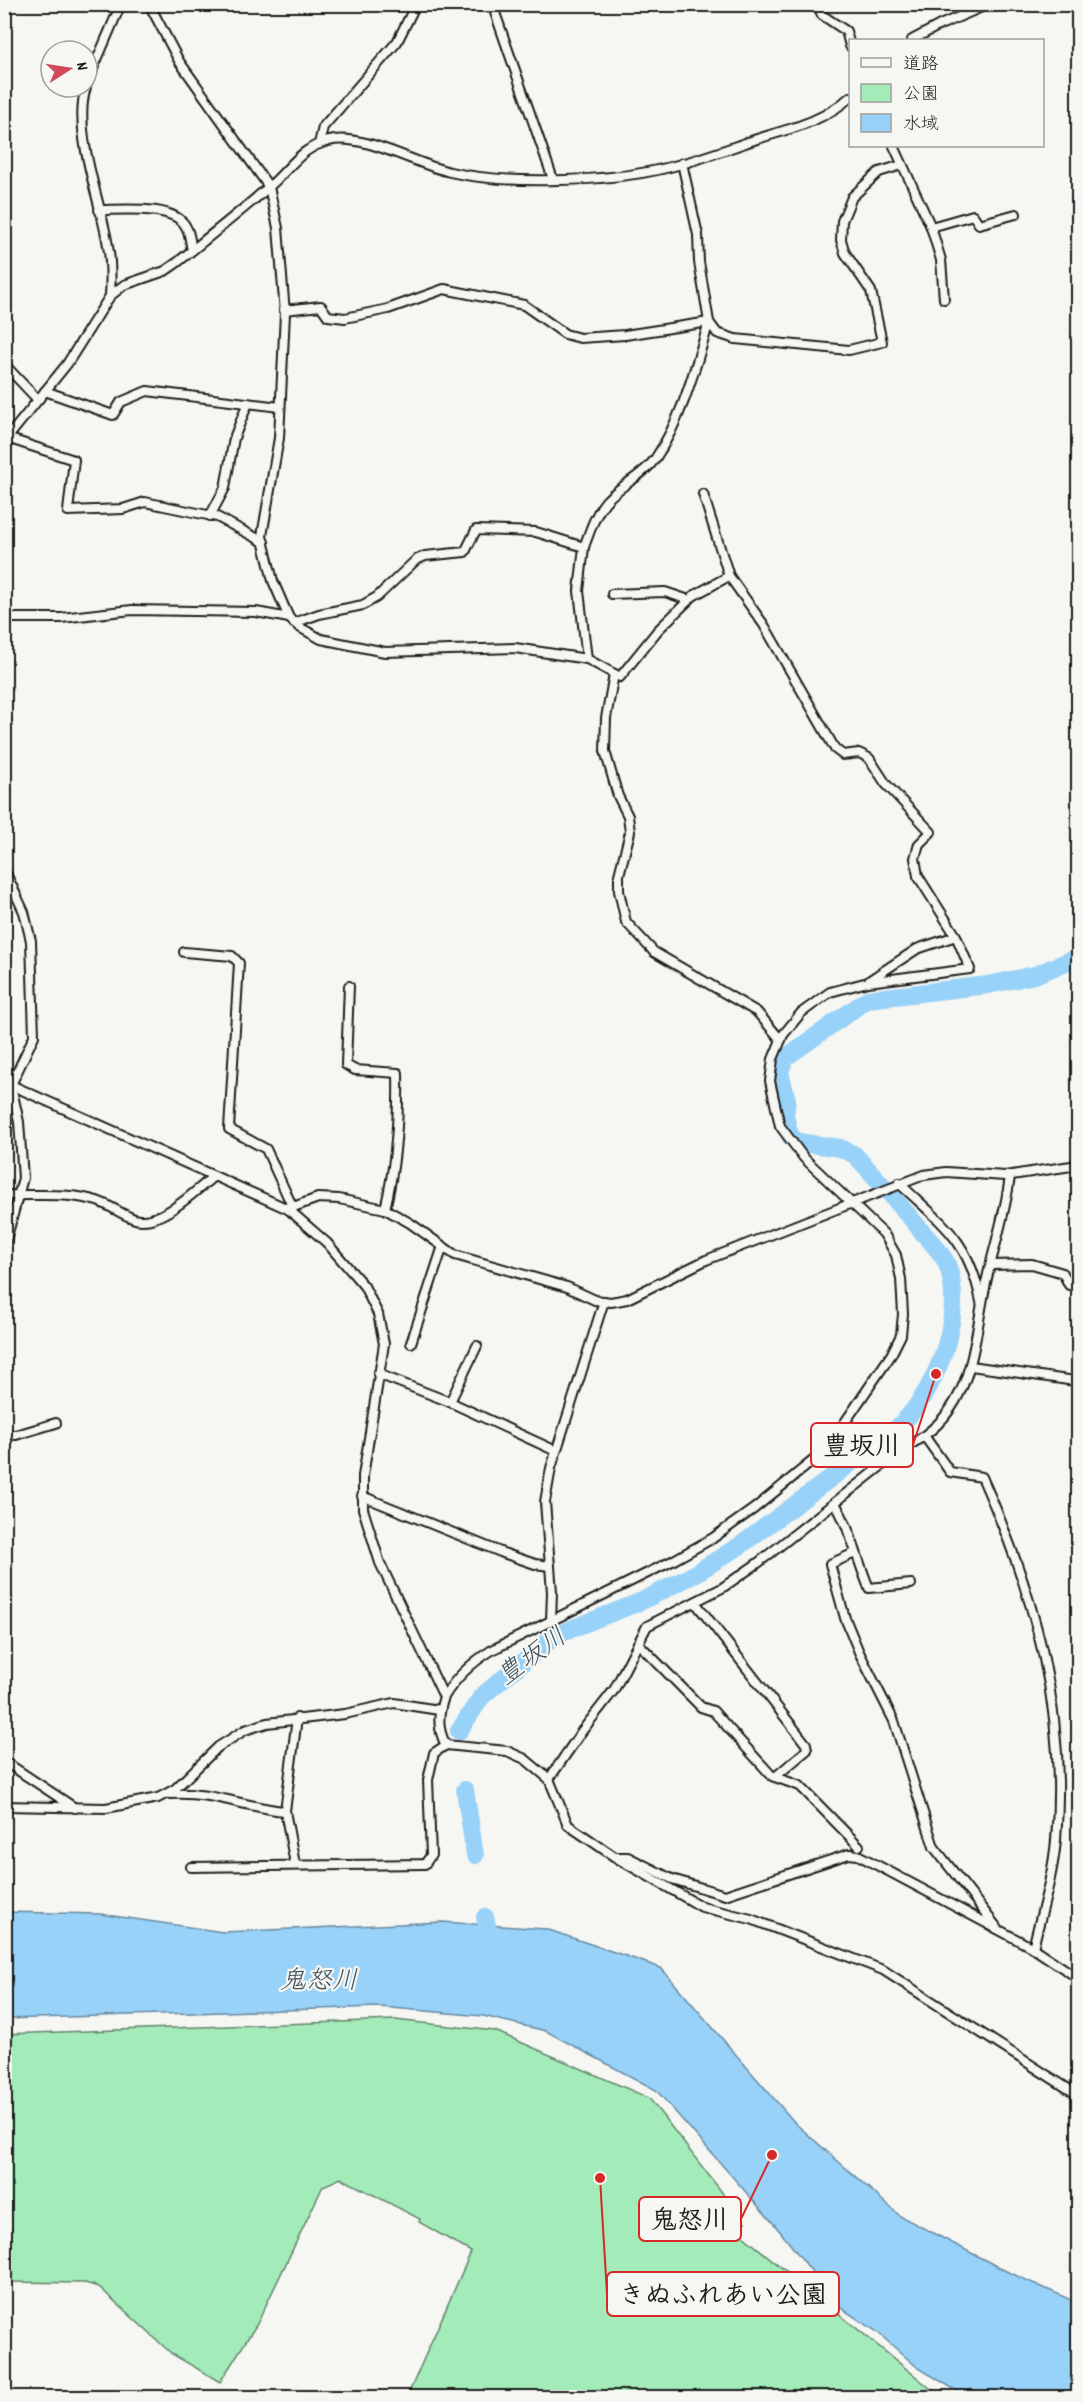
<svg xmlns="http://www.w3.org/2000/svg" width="1083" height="2402" font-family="Dekko,'Klee One',sans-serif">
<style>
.green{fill:#a3ebb9;stroke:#60846a;stroke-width:1.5}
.water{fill:#98d2f8;stroke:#6689a0;stroke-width:1.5}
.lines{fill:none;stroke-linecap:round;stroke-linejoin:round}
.river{stroke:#98d2f8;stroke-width:18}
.minor-casing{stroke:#1c1c1c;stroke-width:12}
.tertiary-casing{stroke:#1c1c1c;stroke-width:14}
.minor{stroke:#f6f6f2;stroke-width:8}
.tertiary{stroke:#f6f6f2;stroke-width:9}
.labels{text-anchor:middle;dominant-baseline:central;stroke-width:4.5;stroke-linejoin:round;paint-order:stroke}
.water-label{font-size:26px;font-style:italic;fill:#41535e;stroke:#f6f6f2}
.leader{fill:none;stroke:#d62828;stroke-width:2}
.callout-dot{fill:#d62828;stroke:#f6f6f2;stroke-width:2}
.callout{fill:#f6f6f2;stroke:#d62828;stroke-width:2}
.callout-label{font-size:26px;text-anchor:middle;font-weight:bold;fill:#1c1c1c}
</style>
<rect width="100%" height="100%" fill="#f6f6f2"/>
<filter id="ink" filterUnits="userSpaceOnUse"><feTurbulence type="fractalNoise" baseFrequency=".0167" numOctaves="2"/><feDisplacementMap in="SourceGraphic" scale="12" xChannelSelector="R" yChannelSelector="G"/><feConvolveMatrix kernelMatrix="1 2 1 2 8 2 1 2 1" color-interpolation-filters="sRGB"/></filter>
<g filter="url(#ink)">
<path class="green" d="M395,2020l100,11 154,67 96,124 -11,2 9,12 198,161h-534l64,-145 -52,-30 1,-3 -79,-41 -18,8 -66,138 -37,58 -48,-28 -73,-67 -14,-4 -80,-1v-248z"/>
<path class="water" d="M5,1912l95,2 123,18 220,-10 103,7 115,39 135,156 104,92 106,55 72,32v94h-111l-50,-30 -41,-36 -35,-23 -67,-84 -118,-134 -110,-59 -63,-15 -103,-9 -375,12z"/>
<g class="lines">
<g class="river">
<path d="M459,1731l23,-35 74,-61 86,-34 49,-25 50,-31 150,-112c43,-33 76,-117 56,-169 -5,-11 -15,-21 -23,-30 -22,-27 -45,-53 -69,-79l-15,-7 -42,-6 -8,-6 -5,-20 2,-16 -7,-28 5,-14 83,-59 120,-14 47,-10 43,-18"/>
<path d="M465,1790l10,65"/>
<path d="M485,1917l7,32"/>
</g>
<g class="minor-casing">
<g id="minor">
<path d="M149,4l30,57 90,126 9,41 7,85 -6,125 -17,98 11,45 16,37 10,9 22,12 64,13 130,-4 72,11"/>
<path d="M492,4l61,175"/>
<path d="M817,4l5,11 24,16 4,15"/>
<path d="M912,40l28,-15 49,-21"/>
<path d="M87,83l34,-79"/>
<path d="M86,87c-14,45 15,114 22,159 3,16 3,33 2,50"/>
<path d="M319,144l4,-17 74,-85 19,-38"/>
<path d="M894,146l37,81 10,33 3,39"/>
<path d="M682,163l16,72 1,27 10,60 8,11 18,6 114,11 33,-8 -11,-51 -26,-38 -4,-13 1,-19 10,-24 27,-25 23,-7"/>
<path d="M99,210c22,0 76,-6 87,17 4,6 4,16 6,23"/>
<path d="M931,227l42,-12 6,9 37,-10"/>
<path d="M284,310l37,-4 7,10 17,2 43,-9 56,-20 80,16 41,29 15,4 45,-3 84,-13c-14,46 -27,97 -54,137 -13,18 -35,26 -49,42 -11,13 -16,30 -22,46"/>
<path d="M4,364l34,36"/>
<path d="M45,391l68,24 8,-13 26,-11 133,16"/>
<path d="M7,438l67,22 -6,51 55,-2 22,-7 72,15 47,25"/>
<path d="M4,442l63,-78 43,-68 14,-11 41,-14 13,-9c31,-26 64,-51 94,-78 19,-17 30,-37 57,-43 32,-9 86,23 121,31 57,13 159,10 216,-4 30,-7 61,-19 91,-29 32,-10 68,-18 93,-42"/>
<path d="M210,516l15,-28 9,-50 14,-35"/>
<path d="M612,594l53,-2 24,8"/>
<path d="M4,618h57l71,-8 124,2 33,6"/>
<path d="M294,623l25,-9 44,-9 14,-8 39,-37 9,-4 40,-4 11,-22 60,2 48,15 -5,44 8,68 33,18 38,-47 35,-34 36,-20"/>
<path d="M614,674l-8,44 -1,33 13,45 10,20 2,16 -11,43v16l7,31 28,30 103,60 24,28"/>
<path d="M4,869l20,43 7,29 3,95 -23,49 8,37 4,56 -19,70"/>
<path d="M184,952l48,4 7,7 -10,166 37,20 27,59"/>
<path d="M870,980l47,-31 39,-13"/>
<path d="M349,986l-3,79 9,5 43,3c1,47 -2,91 -13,136"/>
<path d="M11,1085l277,124 39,34 37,43 14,28 6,30 -21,132v33l17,54 64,134c-6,17 -7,32 2,48l61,6 18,8 24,20 19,46 47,32 87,50 49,12 132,51 195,125"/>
<path d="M899,1183c44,42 70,56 82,119"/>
<path d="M4,1195c31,1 64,-3 93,6 13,4 25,14 38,18 25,8 61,-29 79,-43"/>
<path d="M288,1209l30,-11 21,1 46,10 25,14 45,32 112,32 28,13 16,2 16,-3 79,-39 218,-85 22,-3 59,4 73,-11"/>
<path d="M991,1265l41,-1 31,9 6,12 9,1"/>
<path d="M411,1343l32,-97"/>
<path d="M971,1366l104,15"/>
<path d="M378,1374l72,28 27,-56"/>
<path d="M450,1402l106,49"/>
<path d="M4,1434l12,1 40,-12"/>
<path d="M925,1437l25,35 32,5c53,118 85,233 74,363 -3,36 -15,73 -23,108"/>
<path d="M362,1496l141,57 32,11 15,2"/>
<path d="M835,1503c16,27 22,56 34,85l42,-4"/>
<path d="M855,1553l-25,11 15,54 14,34 35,69 40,126 64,82"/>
<path d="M695,1602l111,142 1,6 -32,27"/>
<path d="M551,1621l1,-29 -7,-90 6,-34 53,-167"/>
<path d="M638,1643l63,64 12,4 59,65 28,10 59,60"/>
<path d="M444,1697c12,-20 27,-34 48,-47l180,-89 41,-23 42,-30 71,-58 65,-95 10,-20 2,-21 -2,-35 -5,-24 -12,-21 -80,-76 -24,-32 -10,-45 3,-22 10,-24 18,-22 29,-21 38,-10 102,-13 -14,-33 -38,-60 -3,-18 4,-14 12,-12 -45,-48 -17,-26 -10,-5 -16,2 -8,-6 -71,-124 -35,-49 -26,-82"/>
<path d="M4,1761l71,47"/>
<path d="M549,1779l33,-48 32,-41 33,-64 75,-38 36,-25 146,-115c74,-37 67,-104 84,-174 8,-33 18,-64 22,-98"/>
<path d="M170,1794c40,-3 75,13 115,17"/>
<path d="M4,1806l102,2 52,-10 17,-9 43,-42 27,-17 22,-7 78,-9 49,-11 45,7"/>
<path d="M616,1857h12l44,22 53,16 124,-41 9,1 175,93 45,30"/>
<path d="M295,1864l-10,-53 12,-93"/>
<path d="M191,1867l234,-3 6,-9 -3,-75 6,-27 12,-8"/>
</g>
</g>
<g class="tertiary-casing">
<path id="tertiary" d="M4,1082l7,3"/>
</g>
<use href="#minor" class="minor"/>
<use href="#tertiary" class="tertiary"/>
</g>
</g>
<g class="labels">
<g class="water-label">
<text transform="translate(533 1658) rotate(-36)">豊坂川</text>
<text x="319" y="1982">鬼怒川</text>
</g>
</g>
<path class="leader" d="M936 1374L913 1445M772 2155L741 2219M600 2178L607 2294"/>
<g class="callout-dot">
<circle cx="936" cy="1374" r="6"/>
<circle cx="772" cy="2155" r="6"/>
<circle cx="600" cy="2178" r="6"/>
</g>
<g class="callout">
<rect x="811" y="1423" width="102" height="44" rx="6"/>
<rect x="639" y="2197" width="102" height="44" rx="6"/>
<rect x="607" y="2272" width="232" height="44" rx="6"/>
</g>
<g class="callout-label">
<text x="862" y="1454">豊坂川</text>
<text x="690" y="2228">鬼怒川</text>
<text x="723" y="2303">きぬふれあい公園</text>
</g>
<rect width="1083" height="2402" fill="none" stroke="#f6f6f2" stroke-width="24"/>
<rect x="12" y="12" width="1059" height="2378" fill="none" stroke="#1c1c1c" stroke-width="2" filter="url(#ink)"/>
<rect x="849" y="39" width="195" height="108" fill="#f6f6f2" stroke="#9f9f9c" stroke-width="1.5"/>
<rect x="861" y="58" width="30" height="9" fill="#f6f6f2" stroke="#9f9f9c" stroke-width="1.5"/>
<text x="903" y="69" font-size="18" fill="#1c1c1c">道路</text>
<rect x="861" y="84" width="30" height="18" fill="#a3ebb9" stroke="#9f9f9c" stroke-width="1.5"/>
<text x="903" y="99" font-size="18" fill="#1c1c1c">公園</text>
<rect x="861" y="114" width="30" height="18" fill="#98d2f8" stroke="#9f9f9c" stroke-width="1.5"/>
<text x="903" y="129" font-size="18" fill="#1c1c1c">水域</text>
<g transform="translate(69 69) rotate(78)"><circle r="28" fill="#f6f6f2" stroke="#9f9f9c" stroke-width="1.5"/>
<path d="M0-4.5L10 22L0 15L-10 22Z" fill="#d1495b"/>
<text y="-9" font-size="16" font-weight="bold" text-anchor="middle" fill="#1c1c1c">N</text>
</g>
</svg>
